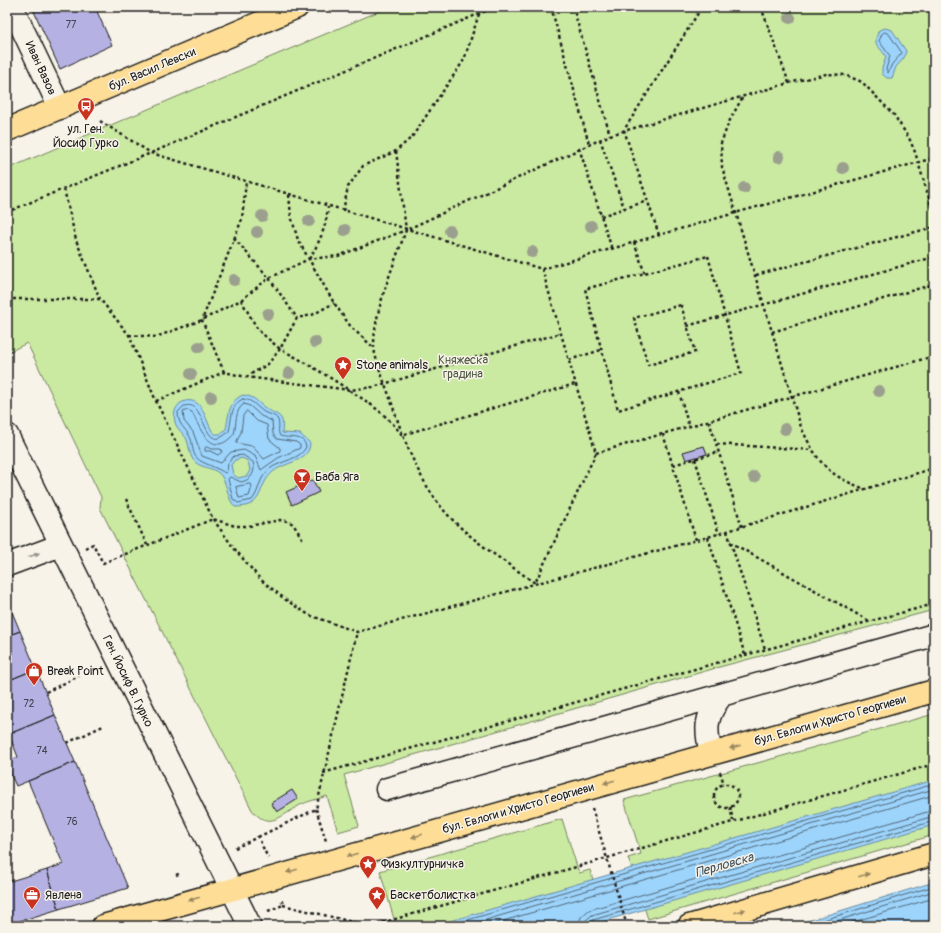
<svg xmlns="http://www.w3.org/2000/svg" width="941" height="933" font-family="Pangolin,sans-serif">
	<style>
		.green { fill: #cae9a1; stroke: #73825e }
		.water { fill: #9dd4fc; stroke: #698aa2; fill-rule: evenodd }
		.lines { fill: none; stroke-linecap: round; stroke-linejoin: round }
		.shore { stroke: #506676; stroke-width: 1 }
		.building { fill: #b5b1e2; stroke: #1c1c1c }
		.minor-casing { stroke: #1c1c1c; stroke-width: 25 }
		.major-casing { stroke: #1c1c1c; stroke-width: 25 }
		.path { stroke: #1c1c1c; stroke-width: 2.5; stroke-dasharray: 3 3; stroke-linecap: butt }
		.minor { stroke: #f7f3e8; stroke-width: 22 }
		.major { stroke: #fedd96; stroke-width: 22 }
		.tree { fill: #9b9f8e }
		.oneway { fill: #94928c }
		.oneway2 { fill: #98865f }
		.labels { text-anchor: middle; stroke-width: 3; stroke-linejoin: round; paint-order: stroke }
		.number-label { font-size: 10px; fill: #42414e }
		.street-label { font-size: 12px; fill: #1c1c1c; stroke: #f7f3e8 }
		.poi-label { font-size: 12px; fill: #1c1c1c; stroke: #f7f3e8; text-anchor: start }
		.park-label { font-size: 12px; fill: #505a44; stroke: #f7f3e8 }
		.water-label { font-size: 13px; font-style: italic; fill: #43535f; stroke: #f7f3e8 }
	</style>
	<rect width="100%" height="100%" fill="#f7f3e8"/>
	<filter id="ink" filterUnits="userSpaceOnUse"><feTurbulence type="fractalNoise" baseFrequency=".025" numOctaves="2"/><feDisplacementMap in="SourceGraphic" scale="8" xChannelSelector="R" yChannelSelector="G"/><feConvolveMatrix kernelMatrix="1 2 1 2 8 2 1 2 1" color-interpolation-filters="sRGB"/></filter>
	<g filter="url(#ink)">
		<path class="green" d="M389,7H934V610L723,666L344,775L359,826L338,832L327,796C319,799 308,801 300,805C282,815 269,831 252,810L100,508L101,497L27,343L7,353V169Z
			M934,714V835L648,919L628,858L641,854L624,800Z
			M562,819L579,873L590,870L607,926H396L380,871Z"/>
		<path class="water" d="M885,28L892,30L906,51L904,58L896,67L892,78H887L882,74V68L886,57C880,45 871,47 879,30Z
			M243,395C257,397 257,403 267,409C280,417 284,414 282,433L300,434L310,443C310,461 286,462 274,471C255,486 267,507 235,507C227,498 228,487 222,477C216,467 203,469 195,462C189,456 190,448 187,440C184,433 177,430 175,422C170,403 190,394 200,406C205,413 208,424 212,431L215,434H220L226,429C229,415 228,401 243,395ZM242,458L248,461L250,470L247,476L238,478L233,474L231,465L235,460Z
			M934,780V825L587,926H433Z
			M934,882V926H791Z"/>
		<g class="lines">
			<path class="shore" d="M885,32L889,34L902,53L892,64L888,73L886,69L890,56L879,41L882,34Z
				M243,399C254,400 256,407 264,412C269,415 275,414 278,420C280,426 277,431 280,436C289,439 304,434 306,447C301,459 281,461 271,468C257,479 261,489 252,500L238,503L233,499L228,479L230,477L241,482C252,480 256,471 253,462L243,455L234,456L228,463L227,471L225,473C220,469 200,462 198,459C192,454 193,446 191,439C186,427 178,427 178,412L184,406C189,405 193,405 196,409C206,420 208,453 229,431C232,420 230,404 243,399Z
				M244,404L250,406L261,416L272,421L273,434L277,439L296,442L300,445V448L278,458L261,470L255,456L244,450L231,452L221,463L202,456L193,432L184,421L183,412L187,410L192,412C200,429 212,460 234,434C237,424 234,410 244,404Z
				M247,411L257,421L267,425L269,439L280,448V451L264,459L252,446L236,443L241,432L243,416Z
				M207,447L211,449H221L222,452L218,455L210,451H205V448Z
				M251,484L252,487L249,496L239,498L236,487Z
				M447,926L934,784
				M465,926L934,789
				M486,926L934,795
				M578,926L581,917L589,910L934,810
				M584,926L586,920L592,915L934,816
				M589,926L593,920L934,821
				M804,926L934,886
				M820,926L934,891
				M839,926L934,898"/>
		</g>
		<path class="building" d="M32,7H95L112,45L60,69Z
			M704,446L707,454L686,460L683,452Z
			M313,480L319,492L292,505L286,492Z
			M7,600L20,631L7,636Z
			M20,631L36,669L7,681V636Z
			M36,669L55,715L9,734L7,731V681Z
			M55,715L75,762L16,786L7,766V761L18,757L9,734Z
			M75,762L128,888L59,909L47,870L63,864L28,781Z
			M292,790L298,799L277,812L271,803Z
			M47,870L59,909L7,925V882Z"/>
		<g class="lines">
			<defs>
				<path id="minor" d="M12,7L60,108
					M7,435L250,926
					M7,565L61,545
					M711,753C705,729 705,717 721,696
					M387,789L934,635"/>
				<path id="major" d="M7,130L297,7
					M103,926L934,691
					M689,926L934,854"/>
			</defs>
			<use href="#minor" class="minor-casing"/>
			<use href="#major" class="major-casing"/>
			<path class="path" d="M551,7L589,144
				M573,7L610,135
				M761,7L789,83
				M742,98L729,122L721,143L722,167L801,427C818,463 827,475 865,489
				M100,121L151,153L542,269L735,213L934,158
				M600,139L624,208
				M579,148L612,249
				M64,189L76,240L100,299
				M289,195L291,216L298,240L334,303L351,327L374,348
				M343,211L348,187L363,166L396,151L412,137L464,60L479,14
				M7,212L151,153L495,7
				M601,216L647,201
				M659,235L624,130L702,7
				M234,238L269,278L309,259L338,256L406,230L396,151
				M634,242L645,274
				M708,256L741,373L618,410L585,289Z
				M309,259C320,242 326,227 328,207
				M542,269L596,453L535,583C510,565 483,548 460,527C423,494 405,444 390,398C386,386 374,358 374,346C374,309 394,265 406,230L610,135L789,83L826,74L845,75L862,82L894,115L909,138L915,152L934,215
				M756,275L934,227
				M7,299H100L129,335L156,401L213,519L233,547L261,580L286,600L309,615L357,632L708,537L934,468
				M241,300L258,330L280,349L297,318L312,315L334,303
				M681,305L695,352L648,365L634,318Z
				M687,326L934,257
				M772,332L934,284
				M129,335L156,337L202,320L241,300L269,278L297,318
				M569,360L601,350
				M224,372L202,320L242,219L246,182
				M246,377L268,364L280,349C304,361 326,375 349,390C371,404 386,414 402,435L575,384
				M679,392L689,427
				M156,401L224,372L246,377L350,390L373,387L561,333
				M709,421L742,527
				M663,434L696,540
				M717,444L812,450
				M596,453L934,356
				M695,459L719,534
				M673,465L719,452
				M126,499L147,545
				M727,531L765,649
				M708,537L745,655
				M730,542L871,622
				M85,548L93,544L103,563L213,519L235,526H249L280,520L288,521L293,524L304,541
				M46,692L79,676
				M67,743L103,726
				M720,772L724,784
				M323,773L745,655L934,604
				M714 796a12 12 0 1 1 24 0a12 12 0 1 1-24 0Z
				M730,807L733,821
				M592,808L627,926
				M316,809L326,841
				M258,837L316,809L357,632
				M235,848L258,837L268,858
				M176,875L181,873
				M283,905L369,926
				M268,911L283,905L281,898
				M371,926L934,764"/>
			<use href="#minor" class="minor"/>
			<use href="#major" class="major"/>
		</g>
		<g class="tree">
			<circle cx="790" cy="18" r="6"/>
			<circle cx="779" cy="157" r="6"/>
			<circle cx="843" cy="168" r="6"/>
			<circle cx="744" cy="188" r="6"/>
			<circle cx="262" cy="216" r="6"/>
			<circle cx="309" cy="221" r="6"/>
			<circle cx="591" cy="226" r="6"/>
			<circle cx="345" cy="230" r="6"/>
			<circle cx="450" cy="231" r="6"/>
			<circle cx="257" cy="232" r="6"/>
			<circle cx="532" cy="252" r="6"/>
			<circle cx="234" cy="280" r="6"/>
			<circle cx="268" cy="314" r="6"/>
			<circle cx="315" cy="342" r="6"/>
			<circle cx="199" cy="347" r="6"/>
			<circle cx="289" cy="373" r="6"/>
			<circle cx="191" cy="374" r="6"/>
			<circle cx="879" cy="391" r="6"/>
			<circle cx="211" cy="397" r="6"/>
			<circle cx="785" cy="429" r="6"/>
			<circle cx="754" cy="477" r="6"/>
		</g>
		<defs><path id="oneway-solid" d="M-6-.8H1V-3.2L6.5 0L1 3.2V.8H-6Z"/></defs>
		<use class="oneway" href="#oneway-solid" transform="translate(34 555) rotate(-20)"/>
		<g class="oneway2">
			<use href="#oneway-solid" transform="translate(735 747) rotate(164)"/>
			<use href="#oneway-solid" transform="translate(609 782) rotate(164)"/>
			<use href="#oneway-solid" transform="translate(417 836) rotate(164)"/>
			<use href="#oneway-solid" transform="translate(352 855) rotate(164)"/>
			<use href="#oneway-solid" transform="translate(292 871) rotate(164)"/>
			<use href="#oneway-solid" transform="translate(864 875) rotate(-16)"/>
			<use href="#oneway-solid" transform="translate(194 899) rotate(164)"/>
			<use href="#oneway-solid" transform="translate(740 911) rotate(-16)"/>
		</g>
	</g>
	<defs>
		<symbol id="bus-pin" viewBox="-11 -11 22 30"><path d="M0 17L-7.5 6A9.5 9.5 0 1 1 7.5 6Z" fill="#c8321e" stroke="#f7f3e8"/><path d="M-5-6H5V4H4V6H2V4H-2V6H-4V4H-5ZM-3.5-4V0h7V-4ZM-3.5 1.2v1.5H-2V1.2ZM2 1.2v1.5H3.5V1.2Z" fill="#fff"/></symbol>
		<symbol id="sight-pin" viewBox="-11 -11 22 30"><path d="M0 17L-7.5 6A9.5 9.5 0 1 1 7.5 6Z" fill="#c8321e" stroke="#f7f3e8"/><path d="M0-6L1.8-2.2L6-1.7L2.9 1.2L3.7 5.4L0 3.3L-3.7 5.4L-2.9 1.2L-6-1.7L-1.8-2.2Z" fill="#fff"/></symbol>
		<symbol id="bar-pin" viewBox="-11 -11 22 30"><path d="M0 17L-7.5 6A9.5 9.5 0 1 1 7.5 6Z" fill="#c8321e" stroke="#f7f3e8"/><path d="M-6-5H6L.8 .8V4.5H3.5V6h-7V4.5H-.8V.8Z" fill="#fff"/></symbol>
		<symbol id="shop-pin" viewBox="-11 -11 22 30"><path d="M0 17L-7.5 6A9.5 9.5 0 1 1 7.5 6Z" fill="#c8321e" stroke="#f7f3e8"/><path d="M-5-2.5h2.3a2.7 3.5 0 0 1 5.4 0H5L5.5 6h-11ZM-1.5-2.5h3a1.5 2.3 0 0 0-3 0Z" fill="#fff"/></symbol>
		<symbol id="office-pin" viewBox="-11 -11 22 30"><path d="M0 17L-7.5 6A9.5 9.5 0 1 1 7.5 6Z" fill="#c8321e" stroke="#f7f3e8"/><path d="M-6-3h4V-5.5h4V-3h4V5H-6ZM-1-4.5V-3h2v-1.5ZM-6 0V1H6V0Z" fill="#fff"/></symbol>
	</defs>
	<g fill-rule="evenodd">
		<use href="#bus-pin" x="76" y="96" width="20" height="27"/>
		<use href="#sight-pin" x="333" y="355" width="20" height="27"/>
		<use href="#bar-pin" x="292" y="467" width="20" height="27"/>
		<use href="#shop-pin" x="24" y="661" width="20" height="27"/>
		<use href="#sight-pin" x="358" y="854" width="20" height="27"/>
		<use href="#office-pin" x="22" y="885" width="20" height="27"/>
		<use href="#sight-pin" x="367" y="885" width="20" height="27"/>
	</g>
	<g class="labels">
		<g class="number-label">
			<text x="71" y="28">77</text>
			<text x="29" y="707">72</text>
			<text x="42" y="754">74</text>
			<text x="72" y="825">76</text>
		</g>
		<g class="street-label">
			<text transform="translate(41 68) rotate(65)" y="4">Иван Вазов</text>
			<text transform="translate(152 69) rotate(-23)" y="4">бул. Васил Левски</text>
			<text transform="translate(128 681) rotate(64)" y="4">Ген. Йосиф В. Гурко</text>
			<text transform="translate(830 720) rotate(-16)" y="4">бул. Евлоги и Христо Георгиеви</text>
			<text transform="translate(518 808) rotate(-16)" y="4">бул. Евлоги и Христо Георгиеви</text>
		</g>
		<g class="poi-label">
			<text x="86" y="133" text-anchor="middle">ул. Ген.<tspan x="86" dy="14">Йосиф Гурко</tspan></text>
			<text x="356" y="369">Stone animals</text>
			<text x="315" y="481">Баба Яга</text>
			<text x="47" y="675">Break Point</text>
			<text x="381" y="868">Физкултурничка</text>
			<text x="45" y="899">Явлена</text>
			<text x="390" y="899">Баскетболистка</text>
		</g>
		<g class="park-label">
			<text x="463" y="364">Княжеска<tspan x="463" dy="14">градина</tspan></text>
		</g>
		<g class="water-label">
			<text transform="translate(724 864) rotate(-16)" y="5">Перловска</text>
		</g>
	</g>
	<rect width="941" height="933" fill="none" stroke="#f7f3e8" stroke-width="24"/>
	<rect x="12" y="12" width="917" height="909" fill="none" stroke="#1c1c1c" stroke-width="1.5" filter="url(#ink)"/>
</svg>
